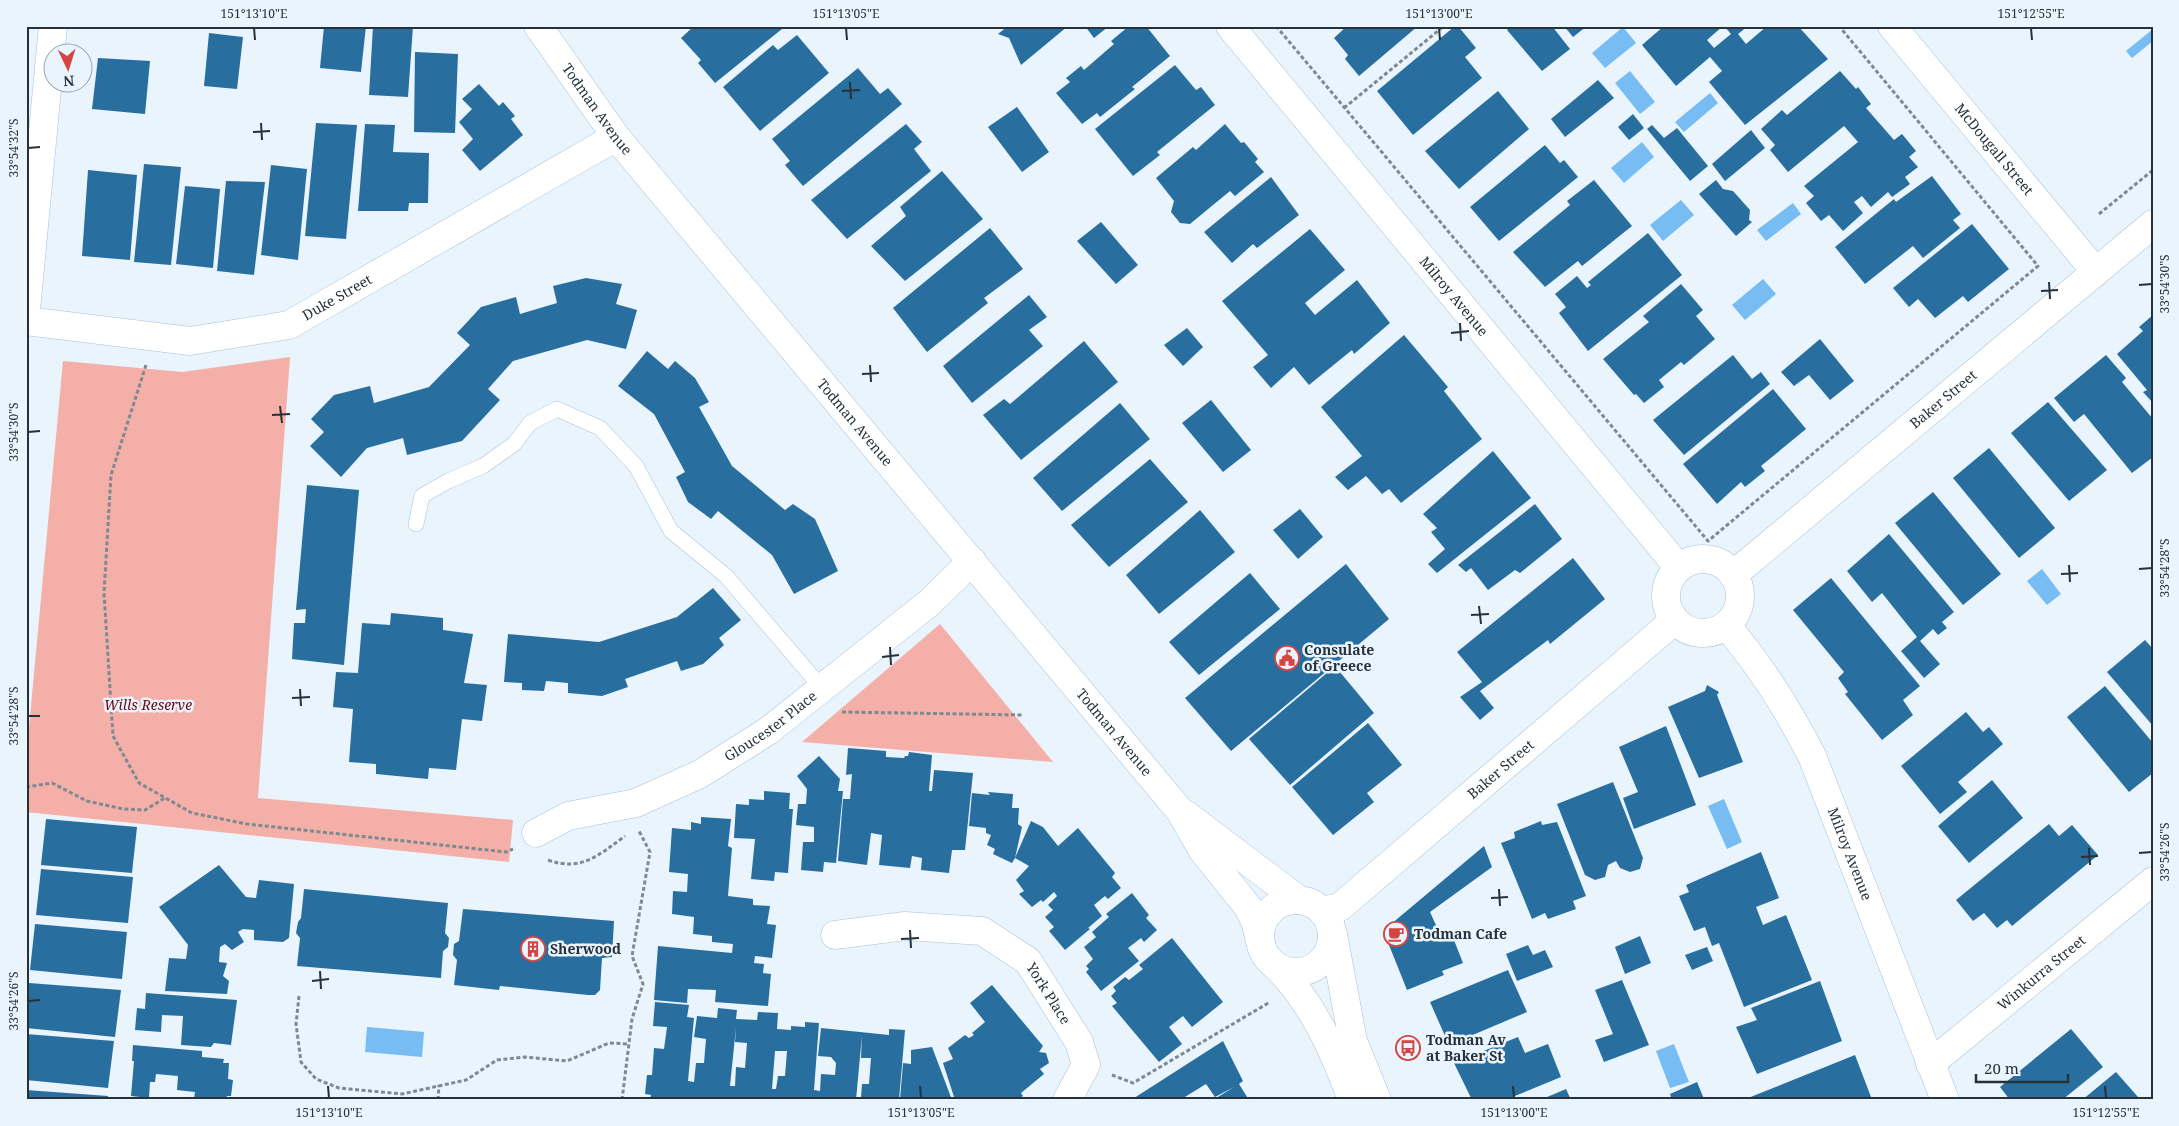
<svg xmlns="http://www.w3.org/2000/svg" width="2179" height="1126" font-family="'Noto Serif',serif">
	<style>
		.green { fill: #f4afa8 }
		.water { fill: #77bdf3 }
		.building { fill: #286fa0; fill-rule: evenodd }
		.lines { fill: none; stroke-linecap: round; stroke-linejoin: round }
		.service-casing { stroke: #a7c2d9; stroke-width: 16 }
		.minor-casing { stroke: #a7c2d9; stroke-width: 29 }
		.tertiary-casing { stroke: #a7c2d9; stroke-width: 29 }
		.secondary-casing { stroke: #a7c2d9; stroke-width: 29 }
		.path { stroke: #7e8992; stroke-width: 3; stroke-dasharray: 4 2.5; stroke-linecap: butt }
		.service { stroke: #fff; stroke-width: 15 }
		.minor { stroke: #fff; stroke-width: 28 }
		.tertiary { stroke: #fff; stroke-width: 28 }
		.secondary { stroke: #fff; stroke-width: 28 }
		.ticks { fill: none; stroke: #263139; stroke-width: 2 }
		.labels { text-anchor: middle; stroke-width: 5; stroke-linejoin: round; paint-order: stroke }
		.street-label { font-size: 14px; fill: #263139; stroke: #e9f4fd }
		.poi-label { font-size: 14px; font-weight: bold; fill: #263139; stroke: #e9f4fd; text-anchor: start }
		.park-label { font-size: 14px; font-style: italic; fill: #6e040c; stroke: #e9f4fd }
		.neatline { fill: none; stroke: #263139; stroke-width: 2 }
		.ticks-label { font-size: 12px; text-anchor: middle; fill: #263139 }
	</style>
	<rect width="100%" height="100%" fill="#e9f4fd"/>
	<path class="green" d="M290,357L258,798L513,820L509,862L26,812V760L63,361L182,372Z
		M940,624L1053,762L802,742Z"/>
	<path class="water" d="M1623,27L1636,43L1605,68L1592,53Z
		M2153,29V41L2132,58L2126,51Z
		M1630,71L1655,102L1640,114L1615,83Z
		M1710,93L1718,103L1684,132L1675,122Z
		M1642,142L1654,157L1624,183L1611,168Z
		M1681,200L1694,215L1663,241L1650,225Z
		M1793,203L1801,214L1766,241L1757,230Z
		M1763,279L1776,294L1745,320L1732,305Z
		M2042,569L2061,594L2047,605L2027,581Z
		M1724,799L1742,842L1727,849L1708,806Z
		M367,1027L424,1032L422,1057L365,1052Z
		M1674,1044L1689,1082L1670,1088L1656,1051Z"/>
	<path class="building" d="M324,26H366L361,72L320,68Z
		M373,26H413L408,97L369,95Z
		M694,26H780L782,29L715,83L698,63L701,60L681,38Z
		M1008,26H1068L1021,65L1009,38L998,34Z
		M1085,26H1109L1094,38Z
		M1129,26H1146L1170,56L1132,87L1135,89L1100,117L1097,113L1082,124L1056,93L1070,82L1066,78L1081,66L1084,70L1114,44L1111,41Z
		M1347,26H1418L1359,76L1345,59L1348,55L1334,38Z
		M1455,26H1458L1476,48L1465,57L1482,78L1413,135L1377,91Z
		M1511,26H1552L1570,49L1542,71L1507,30Z
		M1564,26H1587L1573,37Z
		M1664,26H1723L1707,40L1714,48L1731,34L1724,26H1748L1738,34L1746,44L1767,26H1789L1790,28L1798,26L1828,59L1745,125L1709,82L1722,71L1710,57L1676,86L1642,45Z
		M209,33L243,37L237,89L204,86Z
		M797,35L829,73L760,131L723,87L773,45L778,50Z
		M415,52L458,54L455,133L414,132Z
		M98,58L150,61L145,114L92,109Z
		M1175,65L1196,90L1201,87L1215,105L1157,152L1160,155L1133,176L1095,129Z
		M858,68L880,94L888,88L902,104L803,186L785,165L790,161L772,139Z
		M1840,71L1856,89L1858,87L1871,104L1866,108L1894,140L1902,134L1916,151L1909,157L1918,167L1905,177L1910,184L1892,197L1888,192L1871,207L1862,196L1854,202L1863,213L1843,231L1829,215L1821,221L1806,203L1814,196L1804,186L1858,142L1844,126L1788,172L1770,150L1775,145L1761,129L1782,110L1787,115Z
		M1598,80L1614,98L1565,137L1551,119Z
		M479,84L499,106L503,102L515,116L511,119L523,135L480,171L462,150L473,139L459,122L472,109L462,99Z
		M1498,91L1529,129L1459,189L1425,151Z
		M1017,107L1049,152L1022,172L988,127Z
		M1633,114L1644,128L1629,140L1618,127Z
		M316,123L357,125L346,239L305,236Z
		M365,124L395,125L393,152L429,153L428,203H409L408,211H358Z
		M906,124L922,142L914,149L931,171L847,239L811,200Z
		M1225,124L1241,143L1244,142L1258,159L1255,162L1264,172L1235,196L1230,191L1190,224L1180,223L1171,212L1174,201L1156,178L1193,147L1196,150Z
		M1652,125L1664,138L1677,128L1708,166L1690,181L1647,129Z
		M1751,130L1765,148L1725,181L1712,164Z
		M1545,145L1560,163L1564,160L1578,177L1499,241L1470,207Z
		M144,164L181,167L171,265L134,262Z
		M271,165L307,169L298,260L261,255Z
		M88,170L137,175L130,260L82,256Z
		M942,171L983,219L905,281L871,246L906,216L900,207Z
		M1932,176L1961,214L1953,220L1960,228L1923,258L1913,246L1865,284L1835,247L1894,199L1896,202Z
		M1271,177L1299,215L1257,248L1253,244L1232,263L1204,232Z
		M1594,180L1632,226L1582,266L1578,261L1545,287L1513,252L1570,205L1567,201Z
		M1716,180L1723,189L1733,191L1750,210L1749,220L1752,222L1736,236L1699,194Z
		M226,181L265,182L254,275L217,271Z
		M185,186L220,189L213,268L176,264Z
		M1101,222L1138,265L1116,284L1077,241Z
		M1972,224L2009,269L1968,302L1963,296L1935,318L1918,299L1909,307L1893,288Z
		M990,228L1023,269L984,298L988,303L927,352L893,308Z
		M1310,229L1345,270L1305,303L1315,315L1357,280L1390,323L1354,354L1352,350L1309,385L1294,367L1271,388L1253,367L1268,355L1222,301Z
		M1648,233L1682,275L1588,351L1559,313L1566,307L1555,294L1577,276L1587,288L1591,285L1588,282Z
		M586,278L622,284L616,304L637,310L626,349L587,340L513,361L488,389L500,400L462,441L407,455L403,438L367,448L341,477L310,446L324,432L311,419L334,395L370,386L374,403L429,387L470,345L457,333L481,307L516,297L520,314L557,303L553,286Z
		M1681,284L1703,310L1696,316L1715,339L1684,365L1681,362L1659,380L1664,387L1644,403L1636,394L1634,395L1603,359L1649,322L1643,316Z
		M1029,295L1047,317L1029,330L1043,346L972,403L943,366Z
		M2153,315V403L2143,392L2147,390L2117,354L2143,331L2139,327Z
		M1187,328L1203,347L1183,366L1164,345Z
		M1404,335L1448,387L1444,391L1482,439L1401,503L1389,489L1382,494L1366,476L1348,490L1335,477L1362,456L1321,407Z
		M1820,339L1854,381L1830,400L1809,375L1794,386L1781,372Z
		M1084,341L1118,382L1021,460L983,415L1004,399L1010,404Z
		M647,351L668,369L675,361L695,378L709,402L699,407L732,466L785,510L793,504L815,519L838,571L794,594L772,555L718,511L711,519L688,502L676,477L685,472L654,414L618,386Z
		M1733,355L1752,379L1761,372L1770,384L1684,455L1653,420Z
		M2106,355L2126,378L2122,382L2153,419V457L2132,473L2084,414L2074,422L2054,398Z
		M1773,389L1806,429L1761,466L1765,471L1745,487L1741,482L1717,504L1683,464Z
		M1211,400L1251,450L1223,472L1182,423Z
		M2048,402L2107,470L2069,501L2011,433Z
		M1120,403L1150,439L1062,511L1033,478Z
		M1989,448L2055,528L2019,558L1953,478Z
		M1493,451L1531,498L1437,573L1428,564L1445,549L1431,532L1437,528L1423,514Z
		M1150,459L1188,502L1109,567L1071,525Z
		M307,485L359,490L344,665L292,659L294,623H305L306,609L296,610Z
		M1933,492L2001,574L1963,605L1895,523Z
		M1535,504L1562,539L1520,573L1515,570L1488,590L1471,568L1466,572L1458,565Z
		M1300,509L1323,537L1298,559L1273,530Z
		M1200,510L1235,552L1159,614L1126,575Z
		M1889,534L1954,612L1942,622L1947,628L1938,635L1933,629L1920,641L1940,664L1924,678L1901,651L1917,637L1882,593L1872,602L1847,571Z
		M1573,558L1605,599L1550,644L1548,640L1480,691L1494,708L1480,720L1460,697L1482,682L1457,652Z
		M1346,564L1389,619L1231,751L1185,698Z
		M1250,573L1280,609L1199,675L1169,642Z
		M1831,578L1920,686L1903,700L1913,715L1882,740L1845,694L1848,692L1838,678L1844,672L1793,610Z
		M713,588L741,620L719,638L724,645L703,664L681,671L677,661L625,679L628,687L602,696L568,693V683L546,681L544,691L522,690V683L504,682L508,634L599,642L677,617Z
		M391,613L443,618V630L473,634L464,683L487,685L482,721L462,719L456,770L429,768L428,779L376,774V764L349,762L353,709L333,707L336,672L358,673L362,623L390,625Z
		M2145,640L2153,649V726L2107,672Z
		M1335,666L1374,713L1290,785L1249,739Z
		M1707,685L1719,692L1717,695L1743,762L1699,778L1668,707L1705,691Z
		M2105,686L2153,743V773L2129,792L2067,717Z
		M1966,712L1983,732L1989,727L2003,744L1958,782L1967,792L1940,814L1901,766Z
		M1368,723L1402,765L1367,793L1374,802L1333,835L1292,787Z
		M1666,726L1696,805L1634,829L1623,798L1638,792L1619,747Z
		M848,748L886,751V757L904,758L905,756H908L909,752L932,755L929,791H932L934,770L973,773L965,850H952L949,873L921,870L922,858L912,856L910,868L879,865L882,835L871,833L867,865L838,861L843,799H850L852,774L846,775Z
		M819,756L840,779L838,791H843L836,863L824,862L823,872L801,870L803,842H814V827L796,825L798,804H806L807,789L797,776Z
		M1992,780L2023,818L1969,863L1938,826Z
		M1613,782L1643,858L1640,869L1630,872L1620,868L1616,861L1608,865L1605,877L1595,880L1585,875L1557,804Z
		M764,791L790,793L789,809H793L788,873L775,872L774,881L751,879L755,839L734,838L736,804L749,805V799L764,800Z
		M988,792L1013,794L1012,808H1019L1018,824L1022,827L1015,858L1031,821L1043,827L1058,846L1078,828L1115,873L1112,877L1121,888L1108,899L1105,896L1094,905L1102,916L1088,928L1090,929L1065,950L1049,931L1054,927L1045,917L1053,910L1048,905L1057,896L1054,892L1043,902L1041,900L1032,907L1019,894L1024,891L1016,880L1029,866L1015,858L1012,863L993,854L995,849L987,845L991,835L986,833V828L969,826L972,793L990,795Z
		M701,817L731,819L728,846L732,848L728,896L753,899V905L770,906L767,924L776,925L772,958L755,956L754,963L764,964L763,973L771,974L768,1006L715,1002L716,990L688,989L687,1003L654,1000L658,946L732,953L733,944L712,942V936L693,934L694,917L672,914L673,891L687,892L688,874L669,872L672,828L691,830V822L701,824Z
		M46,819L137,827L132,873L41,865Z
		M1541,821L1542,825L1557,822L1586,896L1573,901L1576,909L1548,919L1545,913L1532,919L1501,843L1515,838L1514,832Z
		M2049,824L2059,836L2072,825L2098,855L2012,926L2007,920L1997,928L1984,913L1973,921L1956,900Z
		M1484,846L1492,867L1430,912L1440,934L1450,930L1463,963L1442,971L1444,975L1407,990L1387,940L1390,925Z
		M1761,852L1779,898L1756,907L1763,925L1786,915L1812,980L1744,1007L1719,943L1712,946L1705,927L1694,931L1679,896L1689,892L1686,885Z
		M219,865L246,897L256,898L259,880L294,884L289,938L283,942L254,940V930L243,929L238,932L244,942L232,950L225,944L220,947L219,962L227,963L223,976L229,981L227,994L165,991L169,958L186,959L188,945L159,907Z
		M41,869L133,877L128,923L36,915Z
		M304,889L448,903L445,933L449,938L448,947L443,951L441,978L297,966L300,938L296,933L298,922L301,918Z
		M1132,893L1149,915L1146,918L1157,930L1144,942L1141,938L1128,948L1139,961L1101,991L1086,972L1089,969L1086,966L1093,959L1084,947L1096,937L1092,932L1109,917L1106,914Z
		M463,909L614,921L612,957L602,958L600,990L595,995H588L500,986L499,990L454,985L457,960L453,955L454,944L459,941Z
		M35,924L127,932L122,979L30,970Z
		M1640,936L1651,963L1625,974L1615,947Z
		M1172,938L1223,1002L1192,1027L1183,1016L1169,1027L1182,1044L1159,1062L1112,1006L1117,1003L1111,996L1116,991L1113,987L1125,977L1129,980L1143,969L1139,965Z
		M1528,945L1533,955L1545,950L1553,967L1517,981L1506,954Z
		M1707,947L1713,961L1692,970L1685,955Z
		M1508,970L1527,1012L1449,1045L1430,1002Z
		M1622,980L1649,1045L1604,1062L1595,1040L1613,1034L1595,990Z
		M1820,981L1842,1041L1757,1074L1736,1027L1757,1020L1751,1008Z
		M29,983L121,990L115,1037L26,1028Z
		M992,985L1043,1046L1039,1052L1046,1053L1049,1063L1040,1069L1044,1074L1021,1093L1023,1096L1018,1100H955L943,1063L953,1059L948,1048L965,1035L969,1038L974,1035L972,1033L985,1022L970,1003Z
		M146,993L237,1000L231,1045L214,1043L211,1047L181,1045L183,1016L162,1015L161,1032L135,1030L137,1008L145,1009Z
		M655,1002L689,1005L687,1017L694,1018L688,1081L694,1082L696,1063H704L706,1039L694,1037L697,1016L717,1018L718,1008L737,1010L736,1019L757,1020L758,1012L778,1013L777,1029L791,1030V1026L805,1027V1022L819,1023L814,1090L820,1091L821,1074L835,1075L836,1063L831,1057L818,1056L821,1028L889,1035V1029L905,1030L899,1100H857V1097H861L862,1084H869L871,1058H861L862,1035L856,1100H650L651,1095L645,1094L647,1075H652L654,1048L664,1049L667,1027L653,1026ZM736,1027L735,1042L747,1043L745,1068L736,1067L735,1086H730ZM775,1051H787L785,1076H778L776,1089H772Z
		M2071,1029L2103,1067L2062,1100H2010L2000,1087Z
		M26,1034L114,1041L108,1088L26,1080Z
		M1518,1037L1525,1053L1548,1044L1561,1077L1505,1100H1472L1454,1063Z
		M1223,1041L1243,1081L1239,1084L1249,1100H1213L1234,1087L1215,1097L1206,1084L1180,1100H1131Z
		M133,1045L202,1051V1057L224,1059L223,1063H229L228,1079L233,1080L231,1096H227L226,1100L194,1099L195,1092L177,1090L178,1076L156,1074L155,1082H150L149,1098L131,1096L134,1061H132Z
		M932,1047L952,1100H900L903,1063L911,1064V1050Z
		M1855,1055L1871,1097L1865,1100H1743Z
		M2116,1072L2138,1097L2135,1100H2082Z
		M1697,1082L1704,1099L1672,1100L1670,1094Z
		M1566,1089L1571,1100H1540Z
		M26,1090L108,1096V1100H26Z"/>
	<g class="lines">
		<defs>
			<path id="service" d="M416,524L422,496L448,481L483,466L514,444L530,423L557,409L600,428L636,466L671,531L726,576L821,687"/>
			<g id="minor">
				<path id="s1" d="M1230,26L1679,568"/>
				<path id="s2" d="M1892,26L2096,272"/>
				<path d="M26,310L53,26"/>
				<circle cx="1703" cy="596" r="37"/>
				<path id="s3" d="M1733,575L2153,224"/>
				<path id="s4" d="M1726,625C1762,668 1786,706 1812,756L1945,1100"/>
				<path id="s5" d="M536,833L568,816L636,803L700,774L768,731L929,603L972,561"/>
				<path id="s6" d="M1323,911L1340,907L1675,620"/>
				<path id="s7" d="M835,935L905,926L982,931L1028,961L1079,1042L1086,1065L1067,1100"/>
				<path id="s8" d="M1930,1064L2153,881"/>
			</g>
			<g id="tertiary">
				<path id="s9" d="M26,321L190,341L289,325L616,137"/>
			</g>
			<g id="secondary">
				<path id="s10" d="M538,26L616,137L1180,811L1203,851L1248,907L1255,921L1261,944"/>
				<path d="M1185,814L1299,900"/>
				<circle cx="1296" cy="936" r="36"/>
				<path d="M1333,934L1353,1041L1377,1100"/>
				<path d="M1276,966C1313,1003 1334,1051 1352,1100"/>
			</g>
		</defs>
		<use href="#service" class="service-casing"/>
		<use href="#minor" class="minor-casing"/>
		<use href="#tertiary" class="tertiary-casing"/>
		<use href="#secondary" class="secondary-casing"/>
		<path class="path" d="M1276,26L1708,541L2038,266L1839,26
			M1344,108L1444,26
			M2099,214L2153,170
			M146,365L111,475L104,593L113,736L139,783L192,813L247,824L506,852L513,849
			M842,712L1024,715
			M26,787L52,783L87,801L123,809L145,810L165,798
			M548,860C581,872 599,855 625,836
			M299,996L296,1024L301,1062L316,1079L339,1088L402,1094L466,1080L497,1060L525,1057L567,1061L609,1043L629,1044
			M1112,1075L1133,1083L1270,1002
			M438,1100L439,1085
			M622,1100L632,1019L643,984L632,956L650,852L639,831"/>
		<use href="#service" class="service"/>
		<use href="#minor" class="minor"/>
		<use href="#tertiary" class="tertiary"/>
		<use href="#secondary" class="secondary"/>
	</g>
	<path class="ticks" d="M254,28L255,40M846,28L847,40M1439,28L1440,40M2031,28L2032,40M850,82L851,99M842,91L860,90M261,123L262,140M253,132L270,131M28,148L40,147M2049,282L2050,299M2139,285L2152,284M2041,291L2058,290M1460,323L1461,341M1451,333L1469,331M870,365L871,382M862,374L879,373M280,406L282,423M272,415L290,414M28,432L40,431M2069,565L2070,582M2139,569L2152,568M2061,574L2078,573M1479,606L1481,624M1471,615L1489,614M890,647L891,665M882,657L899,655M300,689L301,706M292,698L310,697M28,716H40M2089,848L2090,865M2139,853L2152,852M2081,857L2098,856M1499,889L1500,906M1491,898L1508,897M910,930L911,948M901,939L919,938M320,971L321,989M312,981L329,979M28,1001L40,1000M328,1086L329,1098M920,1086L921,1098M1513,1086L1514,1098M2105,1086L2106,1098"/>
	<defs>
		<symbol id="civic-ring" viewBox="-11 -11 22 22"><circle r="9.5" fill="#e9f4fd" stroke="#d54642" stroke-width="1.5"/><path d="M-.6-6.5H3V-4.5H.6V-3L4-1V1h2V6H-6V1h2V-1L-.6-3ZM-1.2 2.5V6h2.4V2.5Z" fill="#d54642"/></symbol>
		<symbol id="cafe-ring" viewBox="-11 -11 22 22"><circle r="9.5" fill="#e9f4fd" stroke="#d54642" stroke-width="1.5"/><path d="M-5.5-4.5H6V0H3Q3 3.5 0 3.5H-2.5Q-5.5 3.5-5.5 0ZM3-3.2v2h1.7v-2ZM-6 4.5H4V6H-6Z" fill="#d54642"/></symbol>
		<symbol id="building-ring" viewBox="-11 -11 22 22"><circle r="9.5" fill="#e9f4fd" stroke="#d54642" stroke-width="1.5"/><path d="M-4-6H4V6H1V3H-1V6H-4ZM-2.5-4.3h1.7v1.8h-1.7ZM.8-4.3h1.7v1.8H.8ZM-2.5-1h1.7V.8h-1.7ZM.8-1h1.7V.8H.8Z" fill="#d54642"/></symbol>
		<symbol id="bus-ring" viewBox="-11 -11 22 22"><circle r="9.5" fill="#e9f4fd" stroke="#d54642" stroke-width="1.5"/><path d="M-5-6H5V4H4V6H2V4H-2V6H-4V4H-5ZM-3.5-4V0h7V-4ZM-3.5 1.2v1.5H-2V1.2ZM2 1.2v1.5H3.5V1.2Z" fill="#d54642"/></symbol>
	</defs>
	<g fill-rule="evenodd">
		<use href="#civic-ring" x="1273" y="644" width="28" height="28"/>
		<use href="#cafe-ring" x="1382" y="920" width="28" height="28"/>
		<use href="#building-ring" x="519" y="935" width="28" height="28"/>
		<use href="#bus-ring" x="1394" y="1034" width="28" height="28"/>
	</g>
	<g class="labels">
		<g class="street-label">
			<text dy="5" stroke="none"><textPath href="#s10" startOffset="102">Todman Avenue</textPath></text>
			<text dy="5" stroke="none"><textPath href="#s2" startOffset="160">McDougall Street</textPath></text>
			<text dy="5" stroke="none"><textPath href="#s9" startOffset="321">Duke Street</textPath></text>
			<text dy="5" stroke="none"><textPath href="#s1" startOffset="351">Milroy Avenue</textPath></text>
			<text dy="5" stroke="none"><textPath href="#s3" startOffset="274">Baker Street</textPath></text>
			<text dy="5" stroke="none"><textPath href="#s10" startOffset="508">Todman Avenue</textPath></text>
			<text dy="5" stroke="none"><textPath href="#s5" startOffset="261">Gloucester Place</textPath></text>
			<text dy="5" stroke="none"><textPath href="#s10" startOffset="912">Todman Avenue</textPath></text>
			<text dy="5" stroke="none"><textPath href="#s6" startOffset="229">Baker Street</textPath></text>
			<text dy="5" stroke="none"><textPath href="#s4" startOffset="262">Milroy Avenue</textPath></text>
			<text dy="5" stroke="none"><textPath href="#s8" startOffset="144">Winkurra Street</textPath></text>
			<text dy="5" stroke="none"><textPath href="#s7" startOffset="241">York Place</textPath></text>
		</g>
		<g class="poi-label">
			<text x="1304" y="655">Consulate<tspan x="1304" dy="16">of Greece</tspan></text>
			<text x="1414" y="939">Todman Cafe</text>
			<text x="550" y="954">Sherwood</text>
			<text x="1426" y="1045">Todman Av<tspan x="1426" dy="16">at Baker St</tspan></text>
		</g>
		<g class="park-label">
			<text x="148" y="710">Wills Reserve</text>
		</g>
	</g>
	<rect width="2179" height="1126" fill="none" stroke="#e9f4fd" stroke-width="55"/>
	<g transform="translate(68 68) rotate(176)"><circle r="24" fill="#e9f4fd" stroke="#9ba6af"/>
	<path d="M0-4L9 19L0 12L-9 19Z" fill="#d54642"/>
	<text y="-8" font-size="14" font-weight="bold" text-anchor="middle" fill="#263139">N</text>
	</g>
	<path d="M1976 1074v8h92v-8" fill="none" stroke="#263139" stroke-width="2.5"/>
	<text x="1984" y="1074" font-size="15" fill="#263139" stroke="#e9f4fd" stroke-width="4" paint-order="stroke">20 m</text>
	<rect x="28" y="28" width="2124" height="1070" class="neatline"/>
	<g class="ticks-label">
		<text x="254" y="18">151°13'10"E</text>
		<text x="846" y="18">151°13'05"E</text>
		<text x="1439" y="18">151°13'00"E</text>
		<text x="2031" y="18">151°12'55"E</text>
		<text transform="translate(14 148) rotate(-90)" y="4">33°54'32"S</text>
		<text transform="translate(2165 284) rotate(-90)" y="4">33°54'30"S</text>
		<text transform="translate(14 432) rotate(-90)" y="4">33°54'30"S</text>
		<text transform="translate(2165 568) rotate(-90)" y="4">33°54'28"S</text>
		<text transform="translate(14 716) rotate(-90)" y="4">33°54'28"S</text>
		<text transform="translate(2165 852) rotate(-90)" y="4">33°54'26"S</text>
		<text transform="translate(14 1001) rotate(-90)" y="4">33°54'26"S</text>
		<text x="329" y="1117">151°13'10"E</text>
		<text x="921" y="1117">151°13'05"E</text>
		<text x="1514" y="1117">151°13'00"E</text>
		<text x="2106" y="1117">151°12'55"E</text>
	</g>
</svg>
